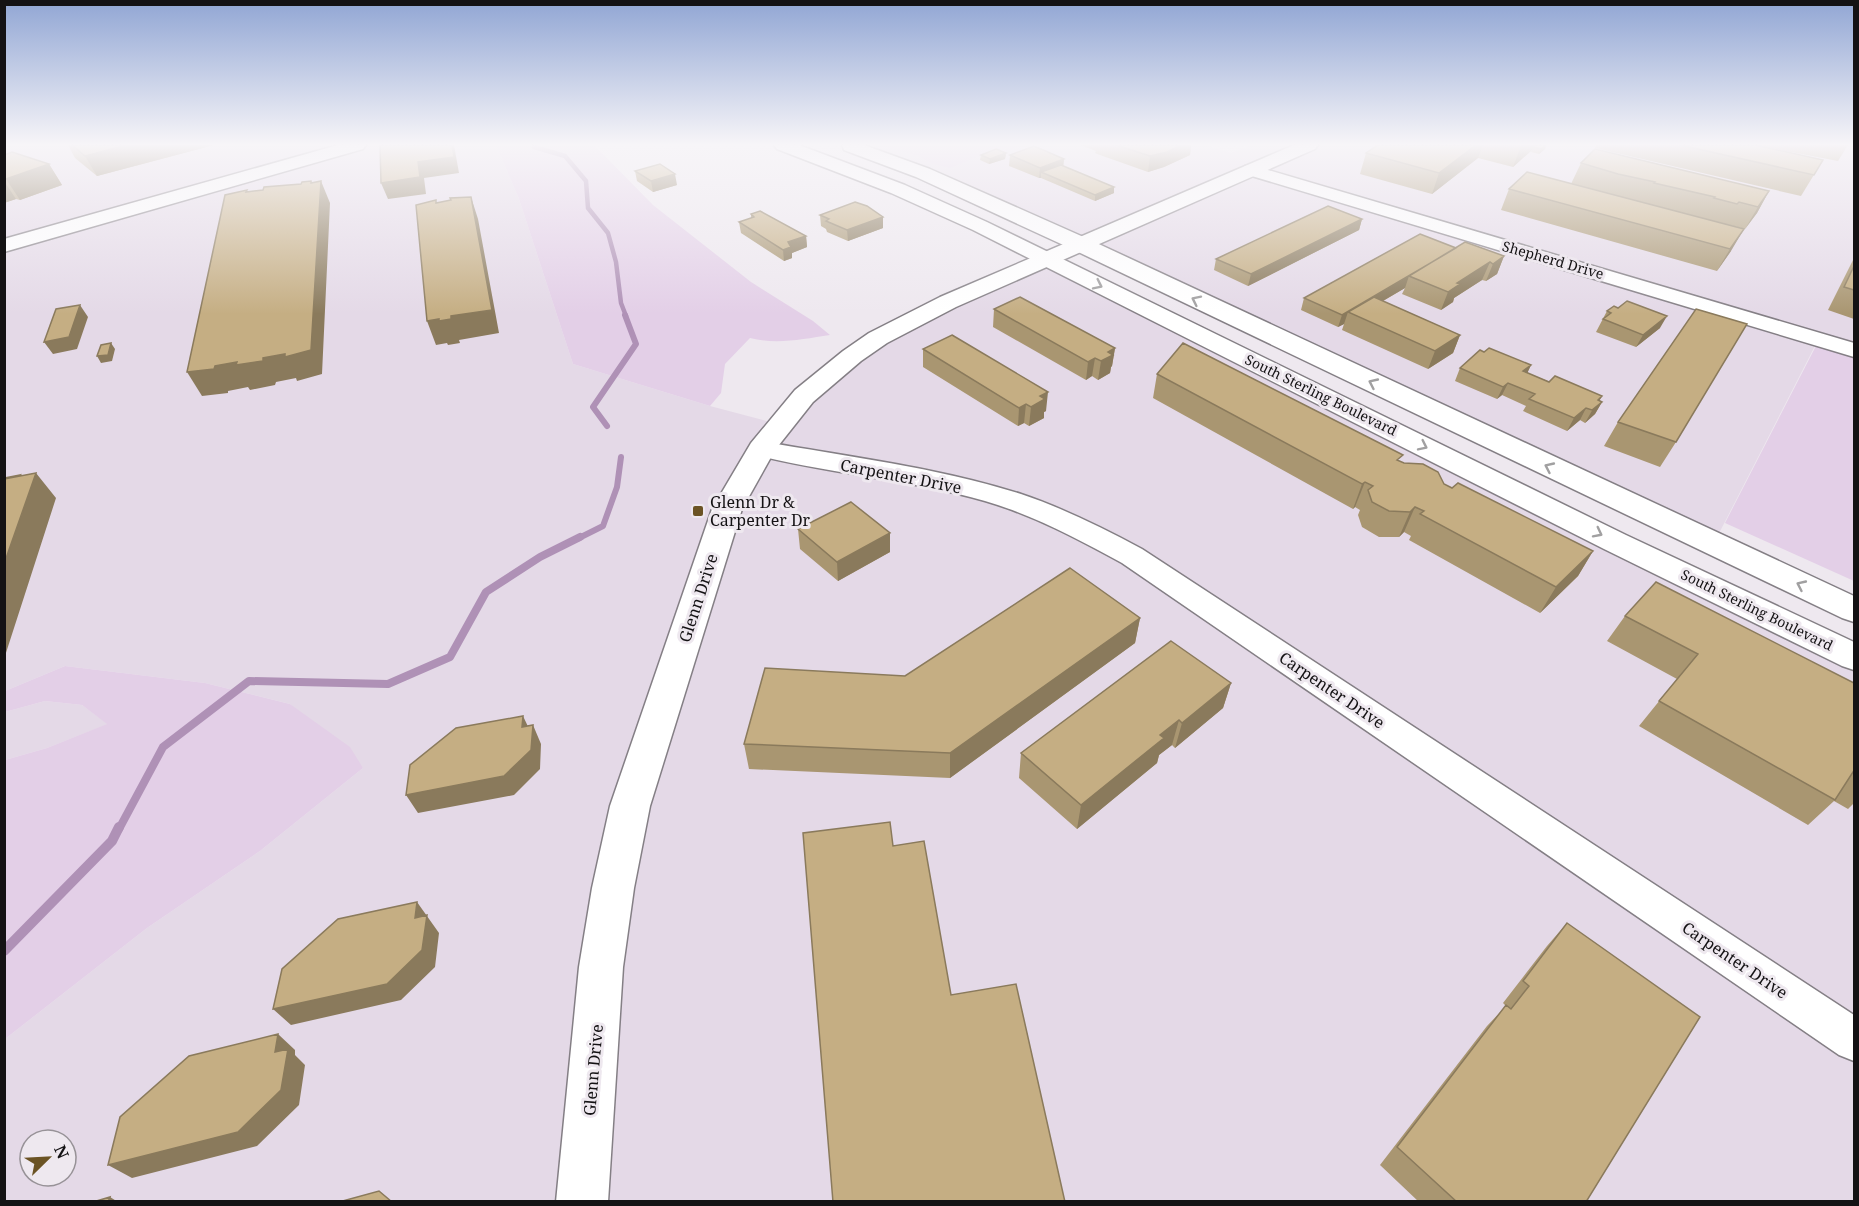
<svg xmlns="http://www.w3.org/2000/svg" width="1859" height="1206" font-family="'Noto Serif',serif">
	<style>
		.built { fill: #e4d9e7; fill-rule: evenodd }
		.green { fill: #e3cfe7 }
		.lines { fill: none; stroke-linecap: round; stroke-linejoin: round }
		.stream-far3 { stroke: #af91b6; stroke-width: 4.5 }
		.stream-far2 { stroke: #af91b6; stroke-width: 6 }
		.stream-far1 { stroke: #af91b6; stroke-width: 8 }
		.stream { stroke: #af91b6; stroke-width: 10 }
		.minor-casing { stroke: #847f85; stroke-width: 3 }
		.tertiary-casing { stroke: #847f85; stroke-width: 3 }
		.secondary-casing { stroke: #847f85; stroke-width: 3 }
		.primary-casing { stroke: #847f85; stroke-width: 3 }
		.minor { fill: #fff; fill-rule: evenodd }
		.tertiary { fill: #fff; fill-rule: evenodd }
		.secondary { fill: #fff; fill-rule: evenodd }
		.primary { fill: #fff; fill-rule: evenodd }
		.wall { fill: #a99671 }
		.shaded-wall { fill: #8a7a5c }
		.building { fill: #c5ae83; stroke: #8a7a5c; stroke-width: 1.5 }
		.oneway { stroke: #a1a0a1 }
		.poi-dot { fill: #6b5324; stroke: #eee8ef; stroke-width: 2 }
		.labels { text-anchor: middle; stroke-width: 6; stroke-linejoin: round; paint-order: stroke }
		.far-street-label { font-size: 14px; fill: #141214; stroke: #eee8ef }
		.street-label { font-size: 16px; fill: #141214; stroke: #eee8ef }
		.poi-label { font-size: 16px; fill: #141214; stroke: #eee8ef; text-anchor: start }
	</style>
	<rect width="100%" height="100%" fill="#eee8ef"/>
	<path class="built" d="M5,145H496L519,199L573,364L710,406L778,424L852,356L1046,259L1737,601L1854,657V1201H5V1039L147,928L260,851L363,768L290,704L205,683L65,666L5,691ZM30,1140H66V1176H30Z
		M846,145H877L918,156L930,163L1012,150L1024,145H1205L1231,153L1252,145H1854V350L1818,340L1713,545L923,173Z
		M45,701L82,705L108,724L47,748L5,760V712Z"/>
	<path class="green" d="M496,145H594L653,205L751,282L813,321L830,335C803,339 777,345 750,338L725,364L721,393L710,406L573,364L519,199Z
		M877,145H1024L1012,150L982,155L950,168L930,163L918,156Z
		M1819,340L1854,350V581L1725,523Z
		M65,666L205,683L290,704L350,747L363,768L260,851L147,928L5,1039V760L47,748L107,724L82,705L45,701L5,712V691Z"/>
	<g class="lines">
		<path class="stream-far3" d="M535,145L534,147L565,156L586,181L588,208L608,233L616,262L621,303L626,316"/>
		<path class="stream-far2" d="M607,426L593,407L636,344L625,315
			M577,539L603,526L617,487L621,457"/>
		<path class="stream-far1" d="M119,829L163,747L249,681L388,684L450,657L486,592L540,557L580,537"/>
		<path class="stream" d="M4,951L112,841L119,827"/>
		<defs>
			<path id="minor" d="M1251,165L1854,343V357L1245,174L1242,170L1245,166Z
				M761,441C848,457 937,467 1021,494C1063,508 1103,528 1142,549L1854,1015V1061L1839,1055L1122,563C1078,539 1033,515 985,501C909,479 829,474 752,454L748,449L752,444Z"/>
			<path id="tertiary" d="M1294,145H1318L1315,149L956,307L887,343L861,361L813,402L775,450L742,509L650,806L634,888L623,967L608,1202H556L579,967L592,888L610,806L712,509L751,443L795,390L843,351L869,333L940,297Z"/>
			<path id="secondary" d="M338,145H366L363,149L4,252V239Z"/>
			<path id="primary" d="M774,145H799L905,185L987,222L1626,535L1854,642V670L1842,666L1604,549L973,230L891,193L777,149Z
				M842,145H864L930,169L1088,239L1854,596V622L1842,618L1072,249L916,177L844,150Z"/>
		</defs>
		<use href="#minor" class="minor-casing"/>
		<use href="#tertiary" class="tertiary-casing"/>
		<use href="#secondary" class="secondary-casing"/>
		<use href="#primary" class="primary-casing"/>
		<use href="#minor" class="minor"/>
		<use href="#tertiary" class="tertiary"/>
		<use href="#secondary" class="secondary"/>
		<use href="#primary" class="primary"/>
	</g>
	<path class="wall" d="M68,145H214L97,176L75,158Z
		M1080,145H1191L1190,155L1164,167L1148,172L1100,155L1095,153L1096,151Z
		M1378,145H1546L1545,149L1539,154L1531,152L1532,150L1513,167L1478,158L1432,194L1360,174L1366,153Z
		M1596,145H1755L1823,160L1801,196L1595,148Z
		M1755,145H1848L1838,161Z
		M1006,153L1005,159L989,164L980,160L981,155Z
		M4,155L49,164L62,185L20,200L16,199L4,203Z
		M1010,155L1064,159L1063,166L1114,187V193L1095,201L1041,178H1039L1009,166Z
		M1581,163L1769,191L1757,213L1745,229L1726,224L1731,251L1717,271L1501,210L1509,189L1571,184Z
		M635,171L677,185L653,192L637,181Z
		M751,214L806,236L807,247L792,253V258L784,261L741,233L739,222L751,218Z
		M820,215L883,217V228L848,241L827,232L826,229L821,226Z
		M1362,219L1359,230L1248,286L1214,270L1216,259Z
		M1456,248L1504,256L1497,274L1486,281L1482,280L1454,298L1453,302L1441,310L1402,294L1405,288L1383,301L1460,335L1453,353L1428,369L1342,330L1344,324L1338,327L1301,310L1304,298Z
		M1854,258V319L1828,310Z
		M1618,308L1660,328L1636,347L1596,332L1607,311Z
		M994,309L1115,348L1112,366L1111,367L1110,373L1098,380L1092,376L1086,380L993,327Z
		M923,349L1046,411L1044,412V418L1029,426L1024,423L1018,426L923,367Z
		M1531,365L1527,373L1602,402L1595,414L1585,423L1580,420L1567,431L1523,411L1526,406L1502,395L1497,399L1455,381L1460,368Z
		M1157,374L1401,462L1444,484L1593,551L1578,576L1540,613L1409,540L1411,536L1404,532L1399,537H1379L1362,527L1358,515L1360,510L1355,507L1353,509L1153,398Z
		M1618,422L1676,442L1660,467L1604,446Z
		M798,529L890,552L838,581L800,549Z
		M1625,616L1854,683V803L1848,809L1834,801L1808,825L1639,726L1677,679L1607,641Z
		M1140,618L1135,643L950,778L749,769L744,744L905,676Z
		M1231,683L1223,708L1175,748L1172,745L1159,755L1157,763L1077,829L1019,778L1021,753Z
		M1567,923L1586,1202H1419L1380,1165L1487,1026L1506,1006L1503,1003L1547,946Z"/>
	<path class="shaded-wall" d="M127,145H214L97,176L85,156Z
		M452,145H454L459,173L424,178L426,194L388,199L381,183L418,162Z
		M1181,145H1191L1190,155L1164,167L1148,172L1150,156Z
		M1476,145H1483L1478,158L1432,194L1439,173Z
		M1523,145H1538L1533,147L1532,150L1513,167L1521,146Z
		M1546,145L1545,149L1539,154L1541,149Z
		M1006,153L1005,159L989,164L990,159Z
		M1064,159L1063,169L1041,172V178H1039L1040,168Z
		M49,164L62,185L20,200L6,179Z
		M675,174L677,185L653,192L651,181Z
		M4,181L16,199L4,203Z
		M311,181L320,200L321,181L330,203L322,374L297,381L296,378L276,382L275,385L250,390L248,387L228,391V393L202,396L187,372L215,366Z
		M1114,187V193L1095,201V195Z
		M1769,191L1757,213L1745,229L1758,207Z
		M471,197L478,219L499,333L459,340L460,343L448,345L447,343L436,345L427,321L451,316Z
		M883,217V228L848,241L847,230Z
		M1362,219L1359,230L1248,286L1251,274Z
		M1744,229L1731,251L1717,271L1730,249Z
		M806,236L807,247L792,253V258L784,261L783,250L788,242Z
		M1504,256L1497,274L1486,281L1493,264Z
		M1490,262L1482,280L1454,298L1453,302L1441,310L1448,292L1457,283Z
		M1409,276L1405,288L1357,316L1348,312L1344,324L1338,327L1342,315Z
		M80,305L88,317L77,349L53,354L44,342Z
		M1667,316L1660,328L1636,347L1643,335Z
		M1460,335L1453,353L1428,369L1435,351Z
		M111,343L115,349L112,361L101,363L97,356Z
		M1115,348L1112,366L1111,367L1110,373L1098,380L1101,361L1108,352Z
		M1095,358L1092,376L1086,380L1088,362Z
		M1531,365L1525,378L1523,371Z
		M1508,383L1502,395L1497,399L1503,387Z
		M1048,392L1046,411L1044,412V418L1029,426L1031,407L1040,396Z
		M1602,396L1596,407L1602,402L1595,414L1585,423L1598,400Z
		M1026,404L1024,423L1018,426L1019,408Z
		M1586,408L1580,420L1567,431L1574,418Z
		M36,473L56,498L4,659V564Z
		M1365,482L1355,507L1353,509L1362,484Z
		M1415,507L1404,532L1399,537L1410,512Z
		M890,533V552L838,581L837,562Z
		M1593,551L1578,576L1540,613L1556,587Z
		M1140,618L1135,643L950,778V753Z
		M1231,683L1223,708L1175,748L1182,723Z
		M523,716L532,735L522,727Z
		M1179,720L1172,745L1159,755L1157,763L1077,829L1081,805L1160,735Z
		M533,725L541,744L540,769L514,795L418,813L406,795Z
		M417,902L439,933L435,967L401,1000L291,1025L273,1009L415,918Z
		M278,1034L295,1050V1055L305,1065L299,1105L257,1146L132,1178L108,1165L275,1052Z
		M110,1197L118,1202H108Z"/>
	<path class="building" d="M72,145H127L85,156Z
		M380,145H452L454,157L418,162L420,177L381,183Z
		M1116,145H1181L1167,152L1150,156Z
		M1378,145H1476L1439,173L1366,153Z
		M1536,145H1546L1541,149L1533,147Z
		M1680,145H1755L1823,160L1814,175Z
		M1034,146L1064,159L1040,168L1010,155Z
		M996,149L1006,153L990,159L981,155Z
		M1595,149L1769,191L1758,207L1739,202L1737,204L1714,198L1715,197L1654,183L1655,182L1618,174L1581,163Z
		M12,152L49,164L6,179L4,178V155Z
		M660,164L675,174L651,181L635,171Z
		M1061,165L1114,187L1095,195L1041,172Z
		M1527,172L1744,229L1730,249L1509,189Z
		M311,181V183L321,181L311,350L285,357V354L263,358V361L236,365L237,362L215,366L214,369L187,372L225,195L247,190L246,192L263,190L264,187L301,184L302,182Z
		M471,197L492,310L451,316V319L439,321V319L427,321L416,205L436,200V203L451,200L450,198Z
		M855,202L867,206L883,217L847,230L826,221L829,219L820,215Z
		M1328,206L1362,219L1251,274L1216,259Z
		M760,211L806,236L788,242L791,247L783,250L739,222L754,217L751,214Z
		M1420,234L1456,248L1342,315L1304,298Z
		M1465,242L1504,256L1493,264L1490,262L1457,283L1460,284L1448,292L1409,276Z
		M1854,266V290L1844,287Z
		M1020,297L1115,348L1108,352L1113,355L1101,361L1095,358L1088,362L994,309Z
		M1374,297L1460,335L1435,351L1348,312Z
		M1627,301L1667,316L1643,335L1603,319L1611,313L1607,311L1614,306L1618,308Z
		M80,305L69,337L44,342L56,309Z
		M1696,309L1747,324L1676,442L1618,422Z
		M952,335L1048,392L1040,396L1045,399L1031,407L1026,404L1019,408L923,349Z
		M111,343L108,355L97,356L101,345Z
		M1183,343L1403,455L1397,460L1404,463L1423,464L1438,472L1444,484L1452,488L1458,483L1593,551L1556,587L1420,514L1424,511L1415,507L1410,512L1389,511L1372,502L1368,490L1373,486L1365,482L1362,484L1157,374Z
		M1489,348L1531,365L1523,371L1549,382L1555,376L1602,396L1598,400L1602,402L1592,410L1586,408L1574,418L1529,399L1535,394L1508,383L1503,387L1460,368L1480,350L1484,352Z
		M36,473L4,564V479Z
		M20,475L19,476L4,479V478Z
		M851,502L890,533L837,562L798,529Z
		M1070,568L1140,618L950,753L744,744L765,668L905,676Z
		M1656,582L1854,683V773L1853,772L1835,800L1659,701L1698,654L1625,616Z
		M1171,641L1231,683L1182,723L1179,720L1160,735L1164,738L1081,805L1021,753Z
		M523,716L522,727L533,725L531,750L504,776L406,795L410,765L456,728Z
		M890,822L893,846L924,841L951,995L1016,984L1065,1202H833L803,833Z
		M417,902L415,918L427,915L422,950L387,984L273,1009L282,969L338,919Z
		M1567,923L1700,1017L1586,1202H1457L1397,1147L1506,1005L1511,1009L1529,986L1523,981Z
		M278,1034L275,1052L288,1049L281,1090L238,1132L108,1165L120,1117L189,1056Z
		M379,1191L392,1202H339Z
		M110,1197L108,1202H93Z"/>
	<defs><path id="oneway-chevron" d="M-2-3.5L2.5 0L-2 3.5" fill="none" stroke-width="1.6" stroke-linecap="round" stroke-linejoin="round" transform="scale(1.5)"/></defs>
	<g class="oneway">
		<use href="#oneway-chevron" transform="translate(1098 285) rotate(26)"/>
		<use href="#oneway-chevron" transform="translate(1196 300) rotate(-154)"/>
		<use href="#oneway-chevron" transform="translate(1373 383) rotate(-155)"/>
		<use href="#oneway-chevron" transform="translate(1423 446) rotate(26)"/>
		<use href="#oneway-chevron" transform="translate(1549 467) rotate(-155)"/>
		<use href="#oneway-chevron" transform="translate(1598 533) rotate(27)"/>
		<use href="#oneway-chevron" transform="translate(1801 585) rotate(-155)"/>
	</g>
	<linearGradient id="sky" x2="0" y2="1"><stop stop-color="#91a6d4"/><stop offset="0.46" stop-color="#f7f5f8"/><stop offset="1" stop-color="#f7f5f8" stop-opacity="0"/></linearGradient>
	<rect width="1859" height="314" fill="url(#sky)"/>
	<rect class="poi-dot" x="692" y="505" width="12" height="12" rx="3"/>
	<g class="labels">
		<g class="far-street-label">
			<text transform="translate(1553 260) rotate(16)" y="5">Shepherd Drive</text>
			<text transform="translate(1321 395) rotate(26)" y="5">South Sterling Boulevard</text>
			<text transform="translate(1757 610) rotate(26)" y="5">South Sterling Boulevard</text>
		</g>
		<g class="street-label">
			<text transform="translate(901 476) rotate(11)" y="6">Carpenter Drive</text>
			<text transform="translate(698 598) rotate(-72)" y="6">Glenn Drive</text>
			<text transform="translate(1332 690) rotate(34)" y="6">Carpenter Drive</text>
			<text transform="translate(1735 960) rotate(34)" y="6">Carpenter Drive</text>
			<text transform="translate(593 1070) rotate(-85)" y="6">Glenn Drive</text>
		</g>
		<g class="poi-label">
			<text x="710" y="508">Glenn Dr &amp;<tspan x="710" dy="18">Carpenter Dr</tspan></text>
		</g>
	</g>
	<rect width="1859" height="1206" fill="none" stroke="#141214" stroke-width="12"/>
	<g transform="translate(48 1158) rotate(66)"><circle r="28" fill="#eee8ef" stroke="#979297" stroke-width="1.5"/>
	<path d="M0-4.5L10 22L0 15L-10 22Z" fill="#6b5324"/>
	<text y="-9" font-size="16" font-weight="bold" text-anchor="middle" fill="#141214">N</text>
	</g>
</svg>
